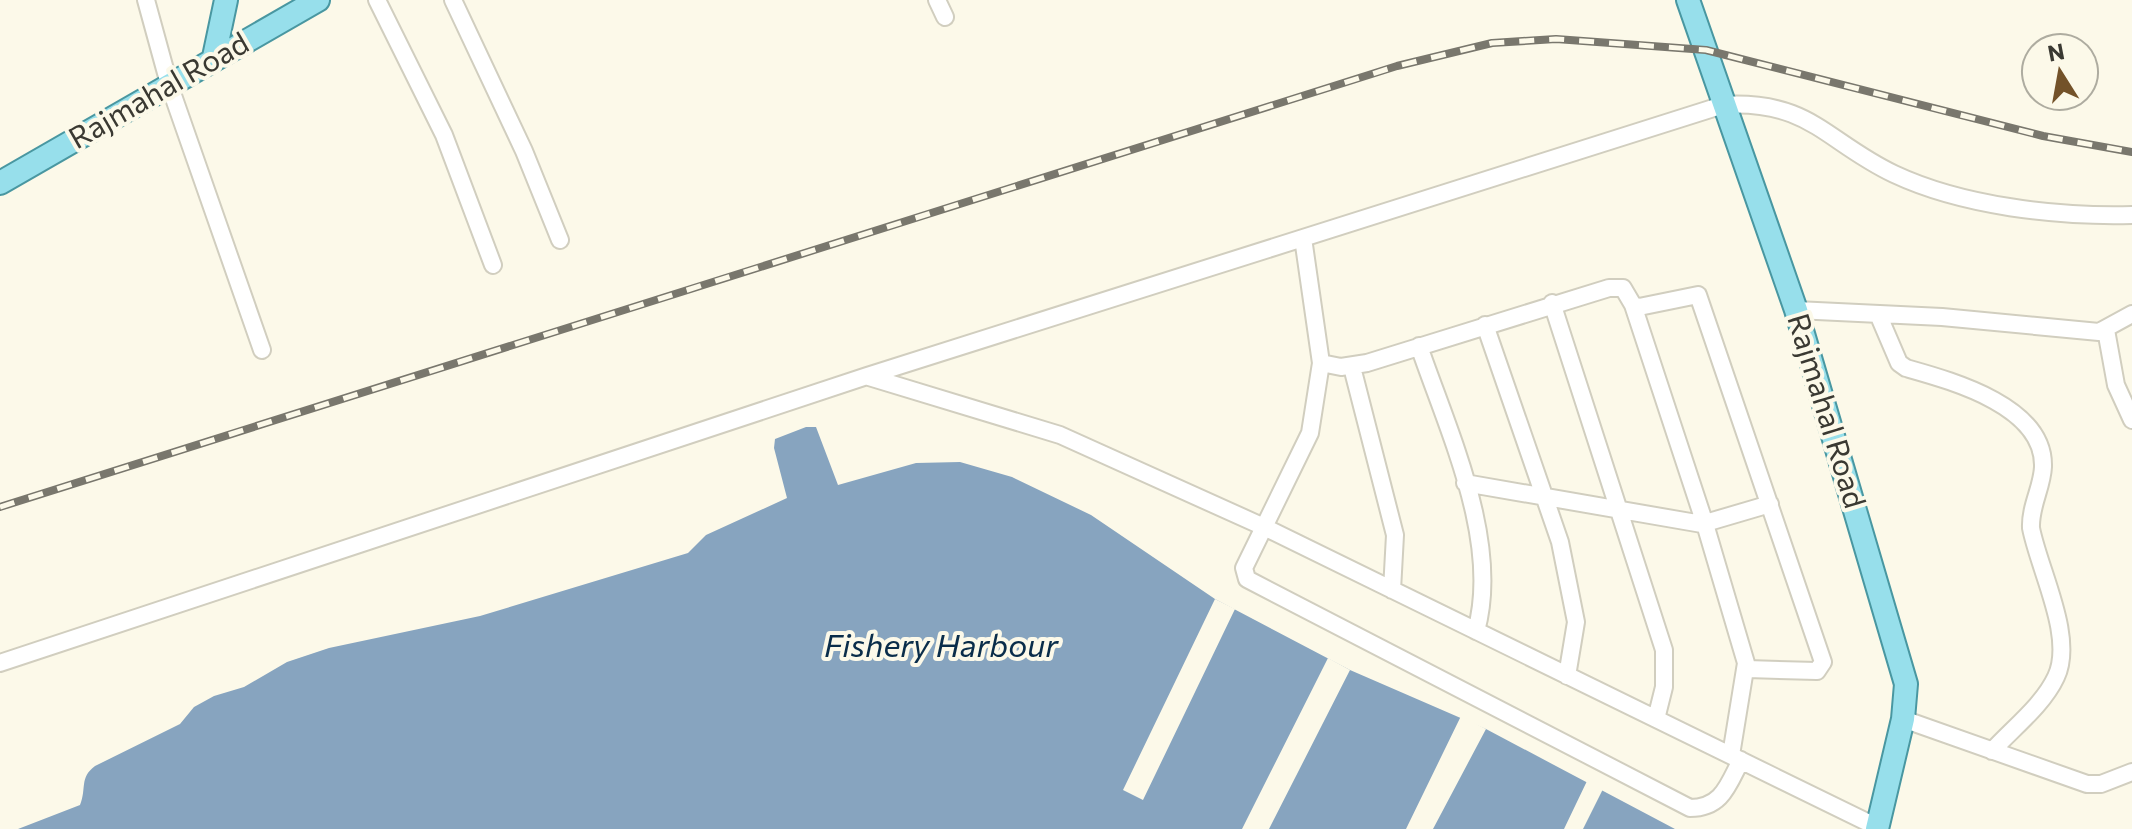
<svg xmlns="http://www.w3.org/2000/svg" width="2132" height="829" font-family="Commissioner,sans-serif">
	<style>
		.water { fill: #87a4bf }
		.pier { fill: #fcf9e9 }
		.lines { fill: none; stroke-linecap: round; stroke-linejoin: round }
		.minor-casing { stroke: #d1cebf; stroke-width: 20 }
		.major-casing { stroke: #4997a1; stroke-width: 26 }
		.minor { stroke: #fff; stroke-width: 16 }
		.major { stroke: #97dfeb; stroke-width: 22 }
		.rail-casing { stroke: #79776d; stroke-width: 8 }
		.rail { stroke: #fcf9e9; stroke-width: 5; stroke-dasharray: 15; stroke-linecap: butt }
		.labels { text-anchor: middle; stroke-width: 8; stroke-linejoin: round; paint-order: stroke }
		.street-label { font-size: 30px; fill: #3a3932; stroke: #fcf9e9 }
		.water-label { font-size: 32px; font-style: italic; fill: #0a2d4a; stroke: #fcf9e9 }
	</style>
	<rect width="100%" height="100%" fill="#fcf9e9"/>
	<path class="water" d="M806,427H816L838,485L916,463L960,462L1012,477L1091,515L1215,599L1350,670L1486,729L1675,829H18L80,805C87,788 79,778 95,766L180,724L194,707L214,696L244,687L287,662L329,648L480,616L688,553L706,535L787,498L774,448L775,439Z"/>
	<path class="pier" d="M1215,599L1235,609L1143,800L1123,790Z
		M1328,658L1350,670L1269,829H1242Z
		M1461,716L1486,729L1433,829H1406Z
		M1587,781L1603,789L1583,829H1564Z"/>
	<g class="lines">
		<defs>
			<path id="minor" d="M146,0L169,84L262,350
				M377,0L444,135L493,265
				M453,0L524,151L560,240
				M937,0L945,17
				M1303,238L1321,363L1310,433L1244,568L1247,579L1690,808C1722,808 1728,785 1741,760
				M1552,303L1664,650V687L1656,719
				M1633,305L1705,524L1746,663L1731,755
				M1796,310L1942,317L2099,332L2132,314
				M1878,314L1899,363L1906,368C1952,381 2045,406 2043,467C2042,488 2030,506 2031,528C2039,570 2075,637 2056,677C2043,705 2013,728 1992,751
				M1485,325L1560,542L1576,622L1567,676
				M2106,330L2116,385L2132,420
				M1419,346C1448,431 1501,542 1476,631
				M1321,363L1341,367L1367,363L1609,288H1623L1633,305L1639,307L1698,295L1823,662L1817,671L1747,669
				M1352,367L1395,535L1392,590
				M869,377L1060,435L1264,527L1877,827
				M1465,483L1702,524L1770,504
				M0,663L867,376L1723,105C1810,100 1825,141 1894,174C1962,206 2057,217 2132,215
				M1903,719L2087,784H2101L2132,772"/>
			<path id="major" d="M1688,0L1796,310L1906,684L1903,719L1877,829
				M214,57L226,0
				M0,183L318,0"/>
		</defs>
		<use href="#minor" class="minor-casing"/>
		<use href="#major" class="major-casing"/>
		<use href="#minor" class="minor"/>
		<use href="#major" class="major"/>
		<defs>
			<path id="rail" d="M0,507L1397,66L1492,43L1556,39L1706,50L2043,136L2132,152"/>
		</defs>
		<use href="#rail" class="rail-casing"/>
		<use href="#rail" class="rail"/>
	</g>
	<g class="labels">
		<g class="street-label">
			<text transform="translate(159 91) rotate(-30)" y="10">Rajmahal Road</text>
			<text transform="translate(1826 411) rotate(73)" y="10">Rajmahal Road</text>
		</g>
		<g class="water-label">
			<text x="941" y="657">Fishery Harbour</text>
		</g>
	</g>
	<g transform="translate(2060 72) rotate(349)"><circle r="38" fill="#fcf9e9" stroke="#aeaca0" stroke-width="2"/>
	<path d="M0-6L14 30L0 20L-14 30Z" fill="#735229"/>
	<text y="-12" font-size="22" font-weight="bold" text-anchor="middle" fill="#3a3932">N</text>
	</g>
</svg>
